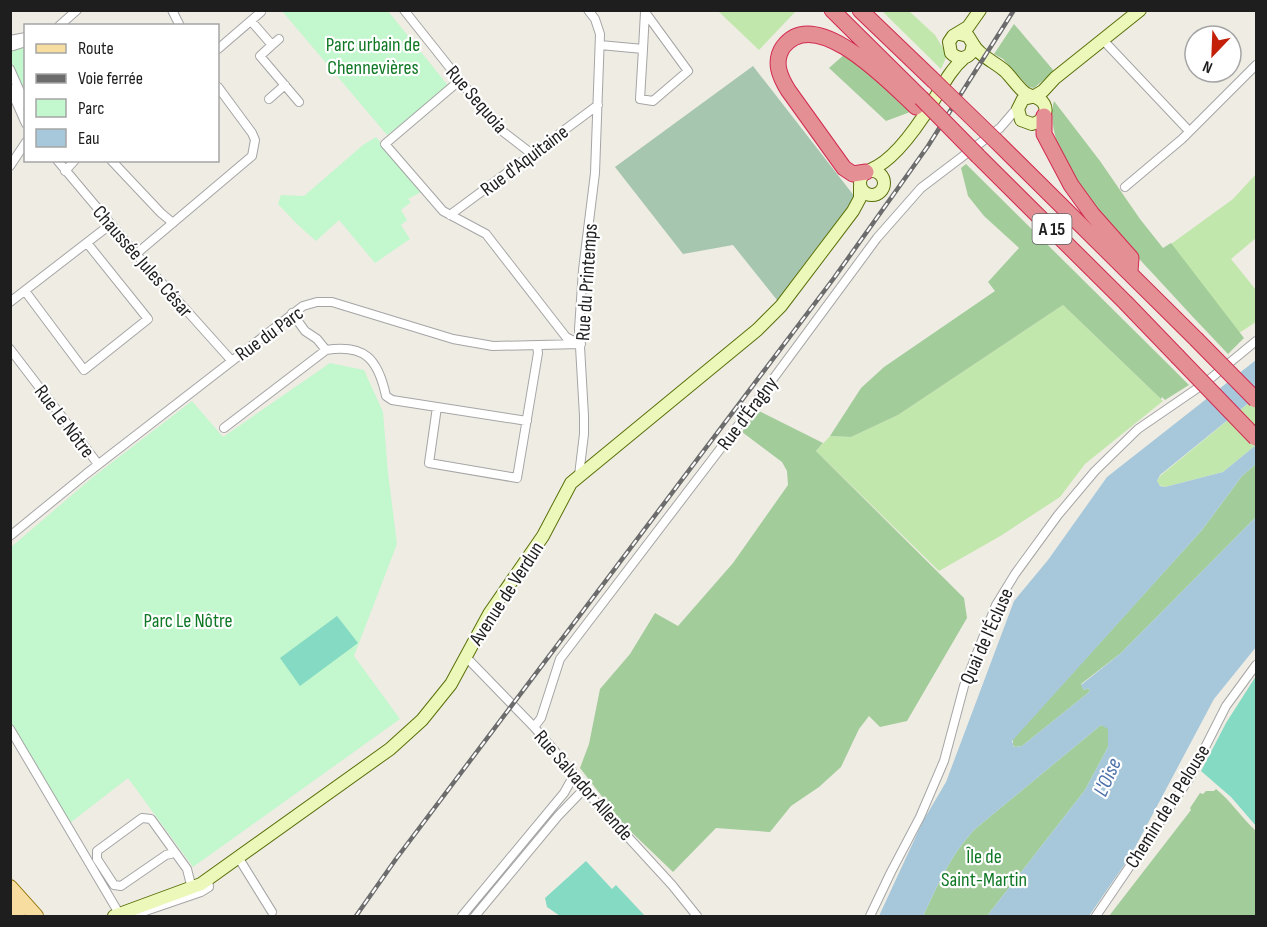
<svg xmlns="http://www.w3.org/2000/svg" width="1267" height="927" font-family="'Sofia Sans Condensed',sans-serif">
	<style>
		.grass { fill: #c2e7ac }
		.forest { fill: #a3cc9b }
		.cemetery { fill: #a6c6af }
		.park { fill: #c3f7cd }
		.pitch { fill: #85dac4 }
		.water { fill: #a6c8da }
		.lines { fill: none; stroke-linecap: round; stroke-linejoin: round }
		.street-casing { stroke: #a5a5a5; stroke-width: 10 }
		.secondary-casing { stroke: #597009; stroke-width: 14 }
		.primary-casing { stroke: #927406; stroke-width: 16 }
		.highway-casing { stroke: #d22b50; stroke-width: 17 }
		.street { stroke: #fff; stroke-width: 8 }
		.secondary { stroke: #ecf7ba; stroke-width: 12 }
		.primary { stroke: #f8dda0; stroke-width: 14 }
		.highway { stroke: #e38f94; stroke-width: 15 }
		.rail-casing { stroke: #6c6c6c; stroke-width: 4.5 }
		.rail { stroke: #fff; stroke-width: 2; stroke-dasharray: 7; stroke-linecap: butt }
		.highway-bridge-casing { stroke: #d22b50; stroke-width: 17; stroke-linecap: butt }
		.highway-bridge { stroke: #e38f94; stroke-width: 15 }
		.labels { text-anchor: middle; stroke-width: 4.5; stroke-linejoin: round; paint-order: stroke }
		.shield { fill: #fff; stroke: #626262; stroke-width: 1.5 }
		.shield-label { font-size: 18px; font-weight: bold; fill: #1e1e1e }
		.park-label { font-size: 20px; fill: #107825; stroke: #fff }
		.street-label { font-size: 20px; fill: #1e1e1e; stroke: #fff }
		.water-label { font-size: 21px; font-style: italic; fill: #4e71aa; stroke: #fff }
	</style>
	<rect width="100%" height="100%" fill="#efece4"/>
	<path class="grass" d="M718,11H796L759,50Z
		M882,11H909L935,35L947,55L941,69Z
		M1256,174V238L1231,259L1256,290V322L1239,333L1171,244L1233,199Z
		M1063,305L1163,401L1085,464L1060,497L1002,535L939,571L816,451L830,436L851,437L898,415Z
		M1256,397V445L1223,472L1165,487L1159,485L1157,481L1160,476Z"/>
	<path class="forest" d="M1014,24L1054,71L1034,88L1029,87L1003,59L994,54Z
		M846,53L913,111L886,121L829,68Z
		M1054,101L1100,161L1140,219L1163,248L1171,243L1244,338L1228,354C1204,329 1180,303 1156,277C1122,240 1039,156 1054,101Z
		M966,164L1168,364L1189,385L1165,400L1162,397L1161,399L1063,305L898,415L851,437L830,436L861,388L884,367L995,291L988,282L1019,248L984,216L968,196L961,168Z
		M757,410L823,443L816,451L964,598L967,618L907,721L880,727L869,716L859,729L841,767L819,787L791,806L770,832L716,828L673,872L624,825L580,768L589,744L600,689L630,654L655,613L678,626L733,563L788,485L787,471L782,462L742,432Z
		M1256,464V517L1121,653L1081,684L1084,690L1088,688L1090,691L1088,693L1022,746L1015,747L1013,745V739L1202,530L1242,476Z
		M1101,725L1107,727L1109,731L1108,747L1085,790L987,916H923C938,885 951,854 975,829Z
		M1216,789C1231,801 1242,818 1256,831V916H1109L1191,810L1190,808L1200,793L1203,794L1206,791H1214Z"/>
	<path class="cemetery" d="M753,66L855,197L777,300L733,245L683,254L615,167Z"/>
	<path class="park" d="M282,11H388L450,88L387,135Z
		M25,44V86L20,84C13,65 1,53 25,44Z
		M376,137L423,191L408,199L411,202L401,210L407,220L401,225L410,239L375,263L339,220L316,241L297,224L278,204L281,195L304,196L363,145Z
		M330,363L364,370L383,412L388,473L397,544L354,656L400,719L193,867L128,778L70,823L11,724L10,548L93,477L192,401L223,437Z"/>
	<path class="pitch" d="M337,616L358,643L300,686L280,658Z
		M1256,676V826L1231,797L1201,771L1226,723Z
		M586,861L612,889L616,885L645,916H560L547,907L545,898Z"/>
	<path class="water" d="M1256,360V397L1160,475L1157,481L1160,486L1165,487L1223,472L1256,445V464L1242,476L1202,530L1012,741L1014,747L1022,746L1088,693L1090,691L1088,688L1084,690L1081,685L1121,653L1256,517V647L1214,699L1131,855L1089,916H987L1085,790L1108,747V729L1101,725L975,829C951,854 938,885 923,916H879L923,821L946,782L1014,601L1048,560L1107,477Z"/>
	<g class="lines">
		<defs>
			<path id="street" d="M172,10L180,26
				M404,10L497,127L532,154
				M251,21L272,45L279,39
				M59,26L77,10
				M10,40L26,37
				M1103,40L1189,131
				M272,45L260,56L299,102
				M600,45L643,49L640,99L653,101L688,71L645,12L643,49
				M10,47L26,42
				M218,49L261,12
				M10,69L26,105
				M459,81L385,144L443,211L486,234L566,337L578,343
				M10,88L26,124
				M269,99L285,85
				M57,160L136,254L231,360
				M111,160L161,213L173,223
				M10,166L26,142
				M65,171L75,160
				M1125,187L1182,139L1256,65
				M450,215L598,105
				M136,254L252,156L255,140L252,133L218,87
				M25,291L84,370L148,319L87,243
				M10,302L111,224
				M292,313L305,331L317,339L326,350
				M10,349L98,464
				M437,407L429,463L517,478L538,353L537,346
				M224,428L326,350C365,344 378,359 386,396L392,400L527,421
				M579,475L584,434V416L579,329L583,270L595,173L600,34L595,19L588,10
				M10,536L86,474L303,306L317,302H332L453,339L493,346L581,344
				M466,657L534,727L572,771L573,777L672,885L697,916
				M534,727L541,718L560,659L756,402L877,238L921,188L1000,128L1018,107
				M10,729L120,915
				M174,853L166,855L121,886L114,885L97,859V851L142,818L151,819L187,869L192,889
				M238,857L272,912
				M131,916L201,892L209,887L208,879
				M462,916L564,793L573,777
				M475,916L558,816L584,789
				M870,916L891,872L920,817L944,761L964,686L996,605L1015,574L1058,515L1095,471L1138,429L1205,383L1256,341
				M1096,916L1189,779L1226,706L1256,665"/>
			<path id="secondary" d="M960,34L968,36L973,44L971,53C965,60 957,59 951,53L949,42L953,36L968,27L980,10
				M973,44C979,56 995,62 1005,71C1012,78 1017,86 1024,92C1030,97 1040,96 1044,104C1049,114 1041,122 1032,124L1021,120L1018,109L1023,99L1032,97
				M1033,97L1043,91L1055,78L1140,10
				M870,170C894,161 919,124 932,103C942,87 950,70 964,58
				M860 183a12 12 0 1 1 24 0a12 12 0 1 1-24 0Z
				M114,916L201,884L390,749L422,720L451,684L489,614L543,536L571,483L757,330L781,306L853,211L860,198V186"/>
			<path id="primary" d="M10,887L36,916
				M10,904L18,916"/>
			<path id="highway" d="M832,10L921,98
				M860,10L933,80
				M1044,116V134L1071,185L1092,214L1131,258L1130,271
				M996,141L1196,339
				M978,156L1125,302L1177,356
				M866,172L853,174L844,168L788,90C780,77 773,62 783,47C816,3 892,85 916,107"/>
		</defs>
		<use href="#street" class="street-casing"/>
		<use href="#secondary" class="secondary-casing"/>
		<use href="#primary" class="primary-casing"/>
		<use href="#highway" class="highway-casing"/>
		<use href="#street" class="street"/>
		<use href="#secondary" class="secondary"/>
		<use href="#primary" class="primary"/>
		<use href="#highway" class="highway"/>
		<defs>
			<path id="rail" d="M356,916L396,859L834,278L928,146L1014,10"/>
		</defs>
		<use href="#rail" class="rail-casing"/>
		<use href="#rail" class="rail"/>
		<defs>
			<path id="highway-bridge" d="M933,80L996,141
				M921,98L978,156
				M1196,339L1256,400
				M1177,356L1256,438"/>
		</defs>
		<use href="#highway-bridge" class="highway-bridge-casing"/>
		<use href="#highway-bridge" class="highway-bridge"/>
	</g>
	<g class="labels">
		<rect class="shield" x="1032.5" y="214" width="39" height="30" rx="4.5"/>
		<g class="shield-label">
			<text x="1052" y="235">A 15</text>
		</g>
		<g class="park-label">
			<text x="373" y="51">Parc urbain de<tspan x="373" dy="23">Chennevières</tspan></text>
			<text x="188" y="627">Parc Le Nôtre</text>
			<text x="984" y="863">Île de<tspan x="984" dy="23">Saint-Martin</tspan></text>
		</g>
		<g class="street-label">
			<text transform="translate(477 99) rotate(49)" y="7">Rue Sequoia</text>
			<text transform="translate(524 160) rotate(-37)" y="7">Rue d'Aquitaine</text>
			<text transform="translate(143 261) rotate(49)" y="7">Chaussée Jules César</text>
			<text transform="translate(586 282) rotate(-86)" y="7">Rue du Printemps</text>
			<text transform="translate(269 333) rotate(-36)" y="7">Rue du Parc</text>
			<text transform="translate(747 413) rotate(-53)" y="7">Rue d'Éragny</text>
			<text transform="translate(65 421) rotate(53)" y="7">Rue Le Nôtre</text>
			<text transform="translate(506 593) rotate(-57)" y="7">Avenue de Verdun</text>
			<text transform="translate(986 636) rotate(-66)" y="7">Quai de l'Écluse</text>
			<text transform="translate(584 785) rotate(49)" y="7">Rue Salvador Allende</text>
			<text transform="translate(1167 806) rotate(-58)" y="7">Chemin de la Pelouse</text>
		</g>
		<g class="water-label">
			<text transform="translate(1107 777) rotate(-66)" y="7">L'Oise</text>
		</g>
	</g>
	<rect width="1267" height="927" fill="none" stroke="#1e1e1e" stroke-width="24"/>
	<rect x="24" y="24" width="195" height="138" fill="#ffffff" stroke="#a5a5a5" stroke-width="1.5"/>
	<rect x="36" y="44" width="30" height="9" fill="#f8dda0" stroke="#a5a5a5" stroke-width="1.5"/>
	<text x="78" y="54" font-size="18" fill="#1e1e1e">Route</text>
	<rect x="36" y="74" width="30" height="9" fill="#6c6c6c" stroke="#a5a5a5" stroke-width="1.5"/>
	<text x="78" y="84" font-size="18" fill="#1e1e1e">Voie ferrée</text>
	<rect x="36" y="99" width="30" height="18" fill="#c3f7cd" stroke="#a5a5a5" stroke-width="1.5"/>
	<text x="78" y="114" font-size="18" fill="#1e1e1e">Parc</text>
	<rect x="36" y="129" width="30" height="18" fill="#a6c8da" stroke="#a5a5a5" stroke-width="1.5"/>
	<text x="78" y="144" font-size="18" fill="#1e1e1e">Eau</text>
	<g transform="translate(1213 54) rotate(203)"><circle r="28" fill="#ffffff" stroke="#a5a5a5" stroke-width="1.5"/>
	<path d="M0-4.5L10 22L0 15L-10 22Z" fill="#c31f09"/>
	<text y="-9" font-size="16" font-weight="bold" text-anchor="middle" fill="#1e1e1e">N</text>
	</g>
</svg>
